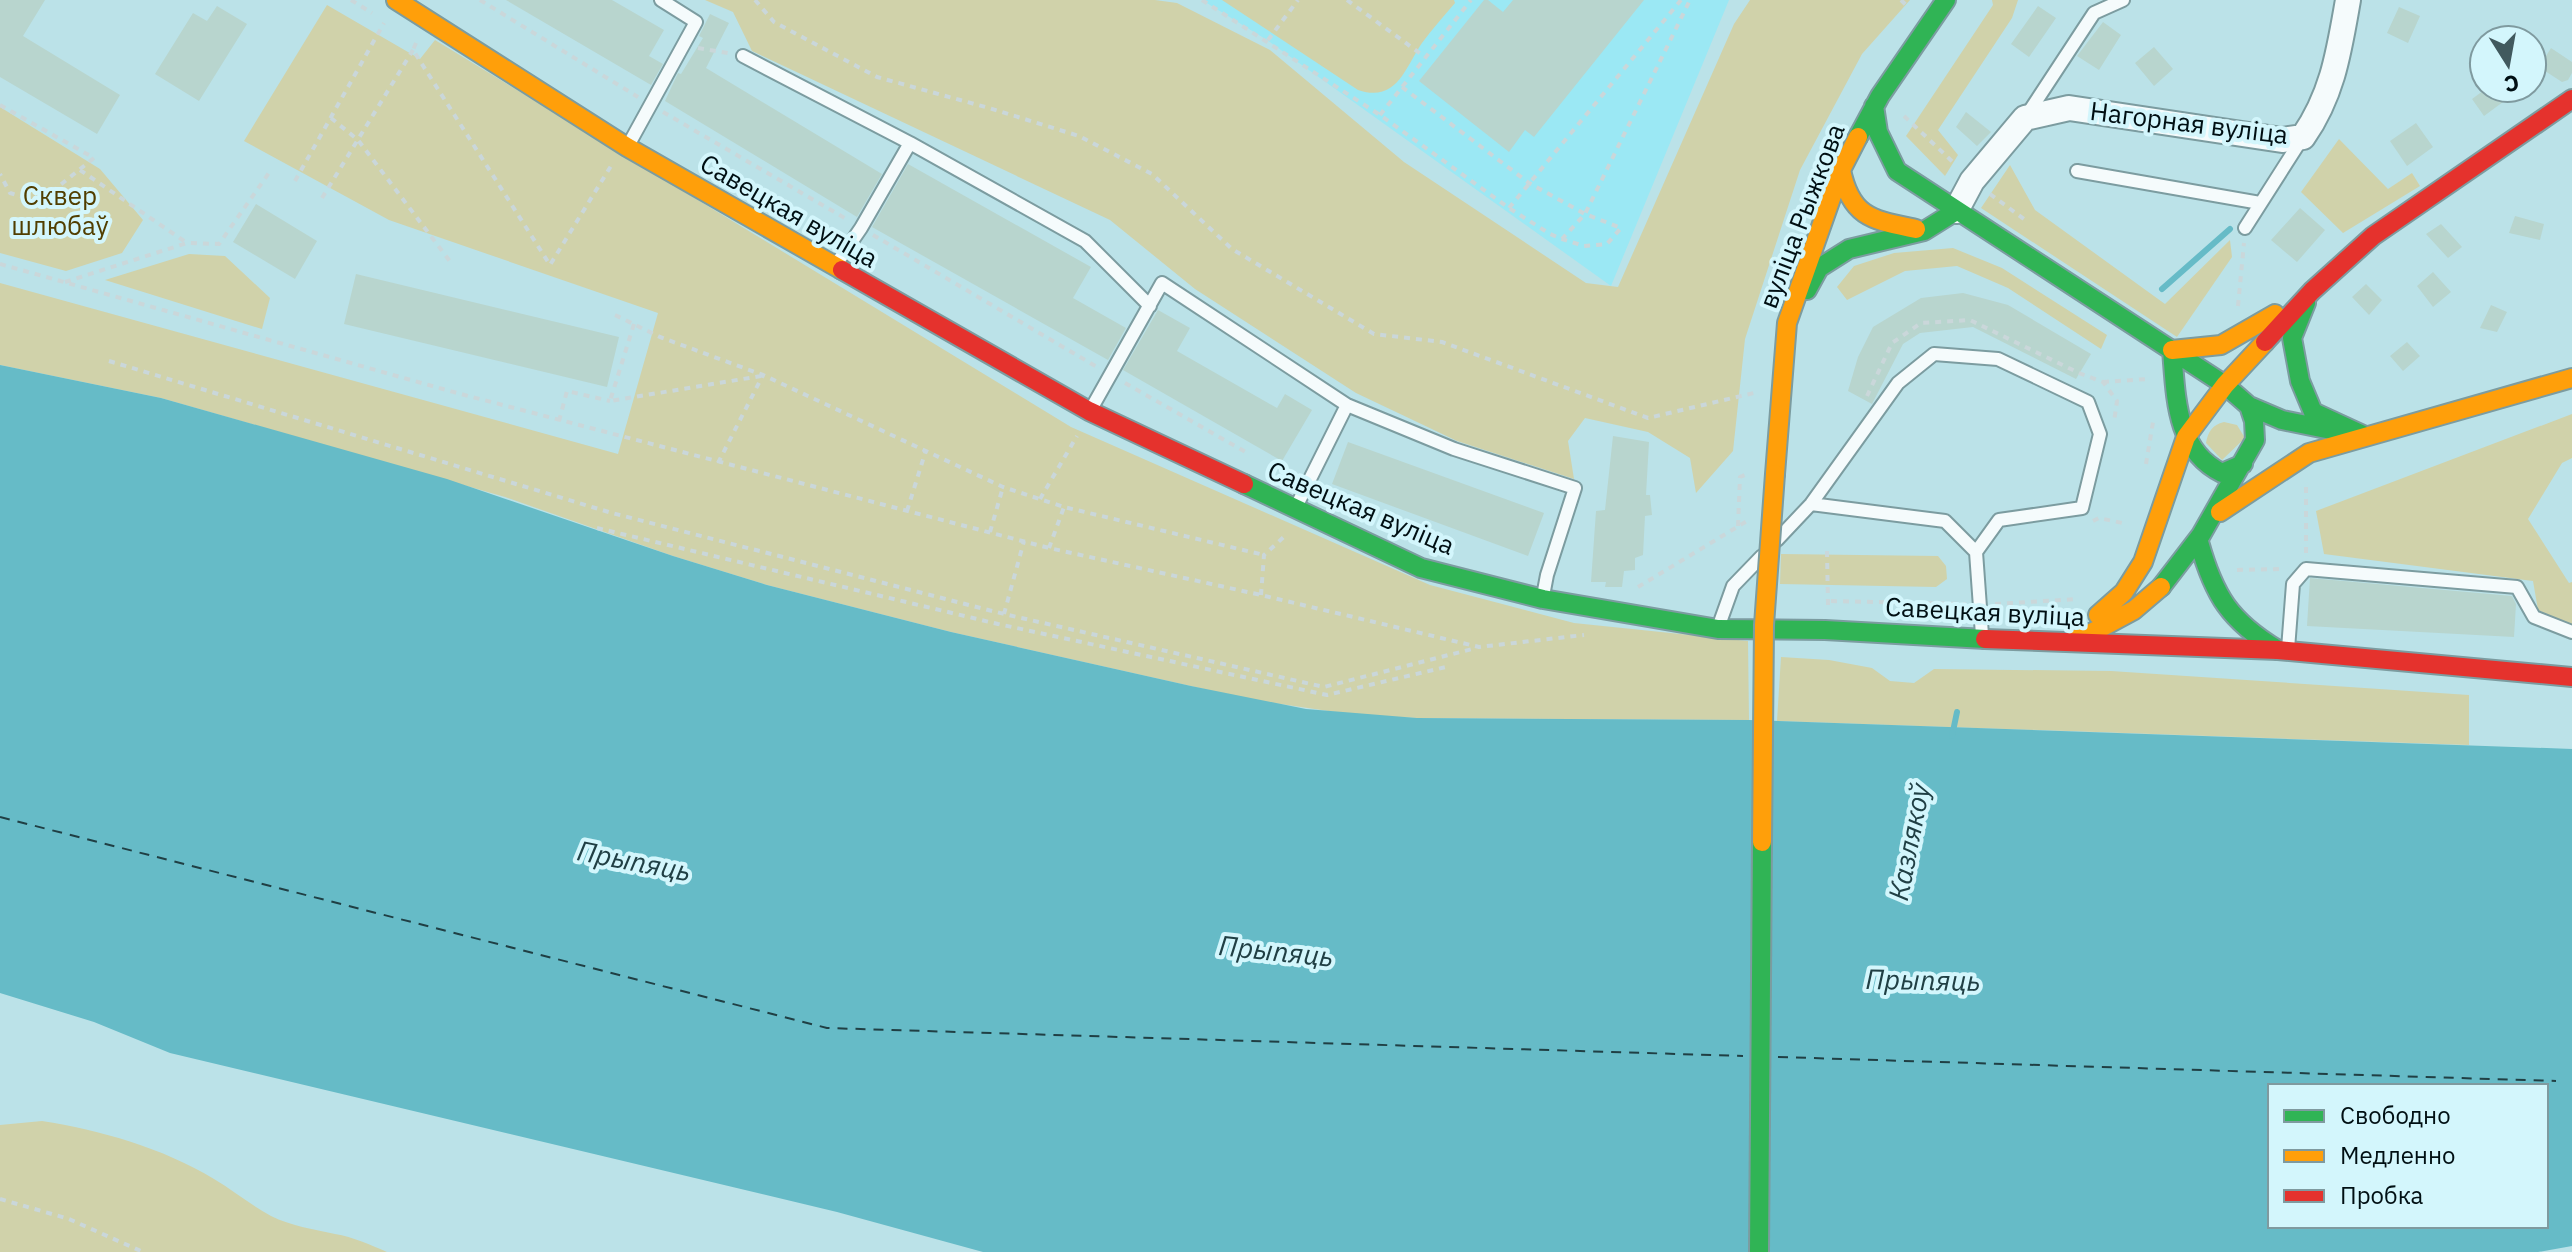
<svg xmlns="http://www.w3.org/2000/svg" width="2572" height="1252" font-family="'IBM Plex Sans',sans-serif">
	<style>
		.built { fill: #9be8f4 }
		.green { fill: #d0d2aa }
		.water { fill: #66bbc7; fill-rule: evenodd }
		.lines { fill: none; stroke-linecap: round; stroke-linejoin: round }
		.stream { stroke: #66bbc7; stroke-width: 6 }
		.ferry { stroke: #203f44; stroke-width: 2; stroke-dasharray: 10 8; stroke-linecap: butt }
		.building { fill: #b8d5ce }
		.lane-casing { stroke: #7c9ca0; stroke-width: 16 }
		.street-casing { stroke: #7c9ca0; stroke-width: 28 }
		.fast-casing { stroke: #7c9ca0; stroke-width: 22 }
		.slow-casing { stroke: #7c9ca0; stroke-width: 22 }
		.jam-casing { stroke: #7c9ca0; stroke-width: 22 }
		.path { stroke: #cad7da; stroke-width: 4; stroke-dasharray: 6 6; stroke-linecap: butt }
		.lane { stroke: #f5fbfc; stroke-width: 12 }
		.street { stroke: #f5fbfc; stroke-width: 24 }
		.fast { stroke: #30b455; stroke-width: 18 }
		.slow { stroke: #ff9f0a; stroke-width: 18 }
		.jam { stroke: #e5322d; stroke-width: 18 }
		.fast-bridge-casing { stroke: #7c9ca0; stroke-width: 22; stroke-linecap: butt }
		.slow-bridge-casing { stroke: #7c9ca0; stroke-width: 22; stroke-linecap: butt }
		.fast-bridge { stroke: #30b455; stroke-width: 18 }
		.slow-bridge { stroke: #ff9f0a; stroke-width: 18 }
		.labels { text-anchor: middle; stroke-width: 8; stroke-linejoin: round; paint-order: stroke }
		.street-label { font-size: 26px; fill: #000f13; stroke: #d3f6fc }
		.park-label { font-size: 26px; fill: #513e00; stroke: #d3f6fc }
		.water-label { font-size: 28px; font-style: italic; fill: #203f44; stroke: #d3f6fc }
	</style>
	<rect width="100%" height="100%" fill="#bbe2e8"/>
	<path class="built" d="M1202,0H1729L1611,286L1267,40Z"/>
	<path class="green" d="M705,0H1155L1177,3L1270,50L1404,162L1586,283L1618,287L1734,24L1750,0H1910L1862,54L1800,170L1745,339L1733,451L1696,493L1690,458L1648,432L1585,418L1568,441L1574,479L1457,441L1356,393L1195,289L1110,220L752,51L733,12Z
		M1222,0H1454L1455,3C1444,16 1432,29 1422,43C1405,68 1397,103 1358,90Z
		M1992,0H2018L2012,18L1938,130L1958,155L1945,176L1906,136L1993,5Z
		M327,5L420,59L435,40L1071,427L1430,585L1574,623L1748,641L1749,720L1417,718L1356,715L1253,700L951,632L767,585L673,556L505,497L161,398L0,365V283L618,454L658,313L389,220L244,141Z
		M0,107L100,169L143,220L122,253L66,271L0,253Z
		M2339,139L2388,189L2412,173L2420,186L2343,233L2301,192Z
		M2010,165L2035,210L2165,304L2230,240L2232,257L2177,337L1981,208Z
		M1953,248L2002,268L2107,335L2101,349L2008,288L1957,266L1905,271L1847,300L1837,287L1854,266L1894,253Z
		M189,254L225,256L270,298L262,329L105,280Z
		M2572,414V458L2562,463L2528,519L2569,583L2572,582V625L2538,610L2533,581L2324,554L2316,511Z
		M2224,422L2237,425L2245,438L2222,460L2206,443C2208,432 2212,425 2224,422Z
		M1781,554L1938,556L1946,566L1947,579L1936,587L1780,584Z
		M1781,657L1829,660L1872,668L1890,681L1914,683L1934,669L2111,671L2469,695V745L1777,721Z
		M42,1121C100,1130 163,1148 214,1179C234,1191 251,1205 271,1216C291,1226 313,1229 335,1234C353,1237 371,1245 387,1252H0V1125Z"/>
	<path class="water" d="M0,365L161,398L447,479L673,556L767,585L951,632L1191,686L1306,709L1417,718L1749,720L2572,749V1246L2538,1252H983L837,1212L170,1053L94,1022L0,993ZM2270,1086H2546V1226H2270Z"/>
	<g class="lines">
		<path class="stream" d="M2162,289L2230,229
			M1952,736L1957,712"/>
		<path class="ferry" d="M0,817L827,1028L1743,1056
			M1778,1057L2556,1081"/>
	</g>
	<path class="building" d="M0,0H45L23,36L120,95L97,134L0,77Z
		M506,0H612L664,30L649,56L663,64L651,85Z
		M1484,0H1488L1503,12L1513,0H1644L1534,137L1525,130L1509,152L1419,81Z
		M217,6L247,24L199,101L155,74L193,13L207,21Z
		M2038,6L2056,18L2029,57L2011,44Z
		M2399,7L2420,16L2408,43L2387,33Z
		M710,14L729,23L706,68L882,174L857,217L665,101L678,73L681,74L703,38L699,36Z
		M2103,22L2121,35L2099,70L2077,56Z
		M2154,47L2173,69L2154,86L2135,63Z
		M2551,48L2572,62V73L2568,80L2562,82L2539,67Z
		M2487,88H2522L2484,116L2472,99Z
		M1966,112L1991,132L1977,146L1956,127Z
		M2416,123L2433,147L2407,166L2390,141Z
		M908,164L1091,267L1073,298L1126,328L1108,360L872,227Z
		M256,204L317,241L295,279L233,242Z
		M2300,208L2325,230L2297,262L2271,240Z
		M2515,216L2544,224L2540,240L2509,233Z
		M2441,224L2462,247L2448,258L2426,234Z
		M2433,272L2451,292L2433,307L2417,286Z
		M356,274L619,337L607,387L344,324Z
		M2366,284L2382,300L2369,315L2352,297Z
		M1963,293L2008,305L2091,354L2076,379L1973,327L1920,333L1903,344L1872,404L1848,391L1858,357L1873,327L1921,298Z
		M2491,305L2507,312L2497,332L2480,328Z
		M1158,310L1190,328L1177,351L1277,408L1285,394L1312,410L1282,461L1123,370Z
		M2407,342L2420,356L2403,371L2390,356Z
		M1613,436L1649,442L1646,495H1650L1652,515L1645,516L1643,555L1635,558V570L1624,571L1622,587H1605L1606,582H1591L1596,511L1605,510Z
		M1348,442L1544,513L1528,556L1332,484Z
		M2310,578L2512,596L2516,604L2514,637L2307,626Z"/>
	<g class="lines">
		<defs>
			<path id="lane" d="M743,56L910,143
				M2027,115L2094,13L2123,0
				M629,144L696,22L661,0
				M2077,171L2260,203
				M2245,228L2303,137
				M837,263L861,228L910,143L1085,241L1150,306
				M1090,411L1162,283L1347,405
				M1811,504L1945,521L1976,552
				M1296,507L1347,405L1454,449L1575,488L1547,575L1543,596
				M1777,540L1811,504L1898,383L1934,354L1998,359L2088,402L2100,434L2082,508L1999,520L1976,552L1982,635
				M1718,628L1733,586L1762,556
				M2288,649L2293,584L2306,569L2517,587L2534,617L2572,632"/>
			<path id="street" d="M1956,211L1972,181L2025,118L2069,108L2282,140L2303,137C2333,94 2339,51 2348,0"/>
			<path id="fast" d="M1874,106L1878,132L1897,171L2225,385L2249,406L2254,421L2255,440L2201,535L2161,587
				M1858,137L1880,96L1946,0
				M1807,290L1819,268L1849,249L1924,231L1956,211
				M2306,303L2292,338L2300,381L2313,412L2365,436
				M2172,350C2176,396 2175,450 2222,473L2243,464
				M2249,406L2282,420L2336,431
				M1244,484L1421,568L1543,599L1718,629L1825,630L1985,639
				M2199,542C2214,596 2230,621 2278,650"/>
			<path id="slow" d="M396,0L627,147L842,270
				M1841,170C1851,218 1873,220 1916,229
				M2172,350L2221,345L2275,314
				M1775,474L1787,323L1841,170L1858,137
				M2220,512L2309,453L2572,378
				M2098,615L2124,592L2143,562L2186,437L2225,385L2265,342
				M2075,639L2082,638L2134,610L2161,587"/>
			<path id="jam" d="M842,270L1089,411L1244,484
				M2265,342L2312,291L2373,236L2572,99
				M1985,639L2278,650L2572,677"/>
		</defs>
		<use href="#lane" class="lane-casing"/>
		<use href="#street" class="street-casing"/>
		<use href="#fast" class="fast-casing"/>
		<use href="#slow" class="slow-casing"/>
		<use href="#jam" class="jam-casing"/>
		<path class="path" d="M351,0L372,13
			M480,0L638,97
			M755,0L774,22L877,77L989,108L1079,136L1152,174L1232,249L1374,334L1442,342L1648,418L1754,393
			M1202,0L1380,115L1509,208L1550,234L1562,239L1585,214L1690,0
			M1347,0L1425,57
			M1901,0L1908,7
			M1268,40L1298,0
			M416,43L413,50L550,265L611,166
			M698,48L728,53
			M1402,87L1529,183L1585,214L1621,228L1607,244L1584,246L1562,239
			M0,105L94,158L39,202L10,193L0,174
			M663,112L848,220
			M1380,115L1471,0
			M1904,116L1956,165
			M331,118L358,140L452,264
			M80,170L187,243
			M295,181L384,23
			M1990,194L2028,222
			M322,198L413,50
			M1509,208L1681,0
			M873,235L1097,367
			M0,264L457,393L1049,548L1261,595L1479,647L1584,635
			M65,282L187,243L219,244L271,170
			M2238,306L2244,243
			M615,315L660,337L763,375L1003,487L1064,507L1264,555
			M634,324L610,401L761,376
			M109,361L612,513L1004,614L1324,687L1476,648
			M2103,382L2148,379
			M1125,383L1249,454
			M1867,396L1892,343L1921,323L1970,320L2079,373L2103,382L2117,401L2114,422
			M559,421L567,391L610,401
			M718,463L763,375
			M2146,464L2153,422
			M2306,487V554
			M1040,499L1077,436
			M907,511L926,450
			M2093,521L2099,518L2127,524
			M1738,526L1740,477L1747,474
			M597,528L998,624L1327,695L1450,666
			M990,532L1003,487
			M1049,548L1064,507
			M1827,551L1828,605
			M2237,570L2284,569
			M1638,587L1747,521
			M1261,595L1264,555L1286,535
			M1831,601L1966,604
			M1995,604L2078,599
			M1004,614L1024,541
			M0,1199L69,1219L143,1252"/>
		<use href="#lane" class="lane"/>
		<use href="#street" class="street"/>
		<use href="#fast" class="fast"/>
		<use href="#slow" class="slow"/>
		<use href="#jam" class="jam"/>
		<defs>
			<path id="fast-bridge" d="M1759,1252L1762,842"/>
			<path id="slow-bridge" d="M1762,842L1764,625L1775,474"/>
		</defs>
		<use href="#fast-bridge" class="fast-bridge-casing"/>
		<use href="#slow-bridge" class="slow-bridge-casing"/>
		<use href="#fast-bridge" class="fast-bridge"/>
		<use href="#slow-bridge" class="slow-bridge"/>
	</g>
	<g class="labels">
		<g class="street-label">
			<text transform="translate(2189 123) rotate(7)" y="9">Нагорная вуліца</text>
			<text transform="translate(789 211) rotate(30)" y="9">Савецкая вуліца</text>
			<text transform="translate(1802 216) rotate(-69)" y="9">вуліца Рыжкова</text>
			<text transform="translate(1361 508) rotate(23)" y="9">Савецкая вуліца</text>
			<text transform="translate(1985 612) rotate(3)" y="9">Савецкая вуліца</text>
		</g>
		<g class="park-label">
			<text x="60" y="205">Сквер<tspan x="60" dy="30">шлюбаў</tspan></text>
		</g>
		<g class="water-label">
			<text transform="translate(1909 842) rotate(-79)" y="10">Казлякоў</text>
			<text transform="translate(634 861) rotate(11)" y="10">Прыпяць</text>
			<text transform="translate(1276 951) rotate(6)" y="10">Прыпяць</text>
			<text transform="translate(1923 980) rotate(1)" y="10">Прыпяць</text>
		</g>
	</g>
	<rect x="2268" y="1084" width="280" height="144" fill="#d3f6fc" stroke="#7f9a9f" stroke-width="2"/>
	<rect x="2284" y="1110" width="40" height="12" fill="#30b455" stroke="#7f9a9f" stroke-width="2"/>
	<text x="2340" y="1124" font-size="24" fill="#000f13">Свободно</text>
	<rect x="2284" y="1150" width="40" height="12" fill="#ff9f0a" stroke="#7f9a9f" stroke-width="2"/>
	<text x="2340" y="1164" font-size="24" fill="#000f13">Медленно</text>
	<rect x="2284" y="1190" width="40" height="12" fill="#e5322d" stroke="#7f9a9f" stroke-width="2"/>
	<text x="2340" y="1204" font-size="24" fill="#000f13">Пробка</text>
	<g transform="translate(2508 64) rotate(169)"><circle r="38" fill="#d3f6fc" stroke="#7f9a9f" stroke-width="2"/>
	<path d="M0-6L14 30L0 20L-14 30Z" fill="#41595e"/>
	<text y="-12" font-size="22" font-weight="bold" text-anchor="middle" fill="#000f13">С</text>
	</g>
</svg>
